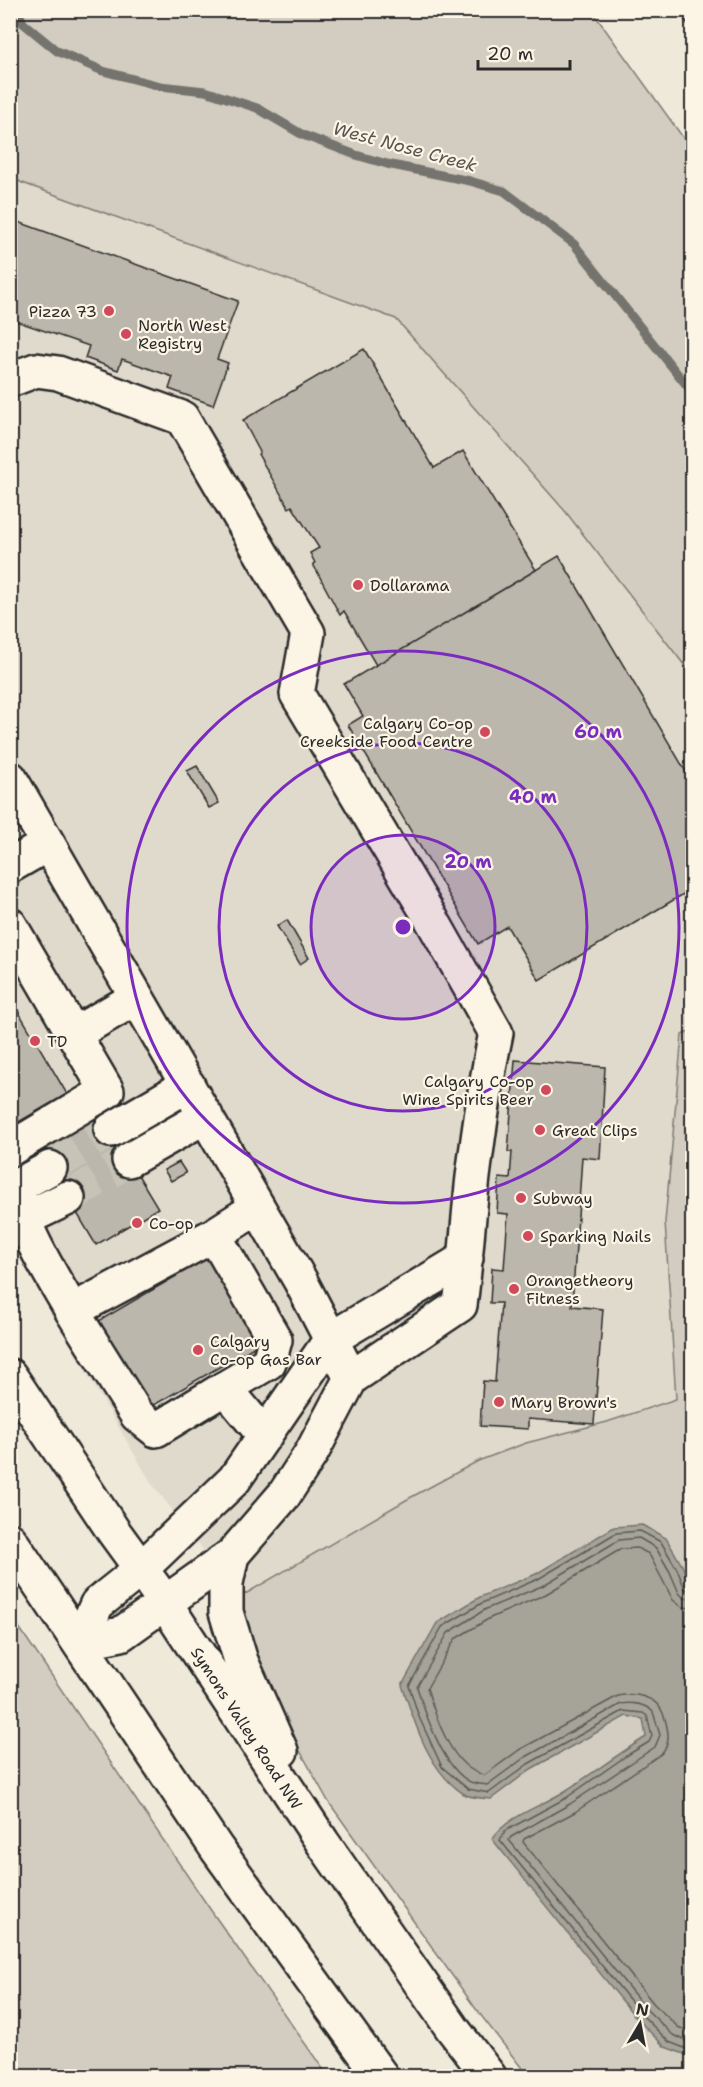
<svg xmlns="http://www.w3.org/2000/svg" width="703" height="2087" font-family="'Shantell Sans',sans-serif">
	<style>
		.built { fill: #e0dacc }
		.green { fill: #d2cdc0; stroke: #7e7c76; stroke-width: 1.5 }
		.water { fill: #a6a399; stroke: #75736d; stroke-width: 1.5 }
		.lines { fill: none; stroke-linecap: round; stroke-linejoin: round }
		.shore { stroke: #5c5b57; stroke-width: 1.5 }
		.stream { stroke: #75736d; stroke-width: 9 }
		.building { fill: #bcb7ac; stroke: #2b2b2b; stroke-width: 1.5 }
		.minor-tunnel { stroke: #c8c3b7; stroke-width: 33; stroke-dasharray: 33 16; stroke-linecap: butt }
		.minor-casing { stroke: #2b2b2b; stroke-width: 38 }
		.major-casing { stroke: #2b2b2b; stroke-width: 38 }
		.minor { stroke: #fcf5e5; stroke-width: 33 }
		.major { stroke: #fcf5e5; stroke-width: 33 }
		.ring { fill: none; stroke: #7b2cbf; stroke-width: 3 }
		.poi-dot { fill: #d1495b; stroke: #fcf5e5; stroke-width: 2 }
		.labels { text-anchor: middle; stroke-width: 4.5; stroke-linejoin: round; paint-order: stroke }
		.poi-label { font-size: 16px; fill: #2b2b2b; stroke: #fcf5e5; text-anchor: start }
		.street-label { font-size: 16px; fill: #2b2b2b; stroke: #fcf5e5 }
		.water-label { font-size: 18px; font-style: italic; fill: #565552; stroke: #fcf5e5 }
		.centre { fill: #7b2cbf; stroke: #fcf5e5; stroke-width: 3 }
		.ring-label { font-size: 18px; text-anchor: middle; font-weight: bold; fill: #7b2cbf; stroke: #fcf5e5; stroke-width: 4.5; stroke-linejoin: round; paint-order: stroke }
	</style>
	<rect width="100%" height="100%" fill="#efe9da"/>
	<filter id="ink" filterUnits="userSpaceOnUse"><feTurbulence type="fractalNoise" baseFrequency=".0167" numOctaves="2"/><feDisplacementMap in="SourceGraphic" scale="12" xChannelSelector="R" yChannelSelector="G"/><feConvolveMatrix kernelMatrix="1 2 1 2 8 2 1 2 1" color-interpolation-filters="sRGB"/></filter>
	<g filter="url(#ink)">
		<path class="built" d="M10,173L20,182L396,319L565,511L692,675V1030L682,1036L665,1222L676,1400L607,1422L526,1443L478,1461L406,1500L240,1597L152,1484L11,1244Z"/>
		<path class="green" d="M10,11H592L692,150V675L565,511L396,319L20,182L11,173Z
			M692,1030V2076H528L476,2009L328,1801L266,1690L243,1641L240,1597L406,1500L478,1461L526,1443L607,1422L676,1399L665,1222L682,1035Z
			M10,1614L212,1912L328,2076H11Z"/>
		<path class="water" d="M642,1525L666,1538L683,1567L692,1593V2057L665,2047L637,2019L492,1839C509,1815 540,1807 565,1791C592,1774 618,1754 646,1737L643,1719L626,1716L531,1769L491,1799C483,1798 471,1798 464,1794C428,1771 415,1723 402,1685L437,1623L480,1597L536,1574L614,1527Z"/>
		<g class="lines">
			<path class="shore" d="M692,1592L685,1589L677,1569L661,1542L640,1531L616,1533L538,1579L482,1603L442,1627L409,1686L419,1717L442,1767L468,1789L489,1793L528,1764L623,1711L643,1713L647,1716L652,1736L649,1742L626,1756L566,1798L505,1831L500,1840L642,2015L669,2042L692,2051
				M692,1599L684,1598L679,1593L670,1572L656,1548L639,1538L619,1540L542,1586L486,1609L448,1633L417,1687C425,1713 445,1773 473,1783C477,1784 483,1784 487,1785L524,1758L621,1704C631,1702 646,1704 653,1712L660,1735L655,1747L570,1804L511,1837L509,1840L647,2010L673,2035L692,2043
				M692,1608L682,1607L673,1600L649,1554L637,1548L621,1549L546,1594L490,1618L455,1639L427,1688C435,1715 452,1770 485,1775L519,1750L618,1696C625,1694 630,1694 637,1695C657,1699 663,1707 667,1727C669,1737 669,1745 661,1754L575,1812L524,1839L523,1842L654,2004L678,2027L692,2033"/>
			<path class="stream" d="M18,10L23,23L57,51L103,71L160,86L205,91L257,108L303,135L356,155L387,164L470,181L504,191L574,244L692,392"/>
		</g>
		<path class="building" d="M678,10H692V23L689,26Z
			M10,219L238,301L217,359L228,363L213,405L169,389L173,377L122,359L118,370L85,358L89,346L16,321L10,325Z
			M364,349L434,468L463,451L536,570L376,665L344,611L340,615L313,564L315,563L310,553L319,548L292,506L289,508L258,454L260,452L243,420Z
			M559,556L692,782V889L539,980L507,926L478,944L348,725L363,716L344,684Z
			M197,766L219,803L209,808L187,771Z
			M287,920L309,958L300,964L277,926Z
			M11,999L67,1094L10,1127V1000Z
			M515,1060L605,1067L600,1159L582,1157L572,1306L603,1309L594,1424L528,1419V1429L480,1426L483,1381L495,1382L501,1303H490L492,1268L504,1269L508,1214L497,1213L499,1178L510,1179L512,1152H508Z
			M99,1110L158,1208L96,1245L37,1146Z
			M179,1162L186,1173L171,1181L164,1170Z
			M209,1257L259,1344L142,1412L92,1325Z"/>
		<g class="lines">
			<path class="minor-tunnel" d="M50,1168L111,1130
				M68,1198L129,1160"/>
			<defs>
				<path id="minor" d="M10,380L36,370L58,373L182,418L308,633L297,694L432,920L496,1033C486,1080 479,1129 473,1177C468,1220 466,1262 460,1305L351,1378L312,1452L284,1495L232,1555L121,1634L80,1642
					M10,778L300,1280L351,1378
					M10,866L48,844
					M10,925L107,1091L10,1149
					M74,1034L136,998
					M111,1130L188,1085
					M129,1160L206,1116
					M50,1168L19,1185C13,1218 55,1280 72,1311
					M258,1207L214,1235L72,1311L137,1415L156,1430L225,1388L265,1436
					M22,1220L68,1198
					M214,1235L275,1340L269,1362L225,1388
					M80,1642L97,1604L141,1569L234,1480L331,1339L466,1258"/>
				<path id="major" d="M10,1376L114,1532L157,1591L323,1843L452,2028L489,2076
					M10,1540L217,1849L381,2076
					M232,1555L226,1583V1612L241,1661L281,1751"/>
			</defs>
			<use href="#minor" class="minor-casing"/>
			<use href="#major" class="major-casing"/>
			<use href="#minor" class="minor"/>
			<use href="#major" class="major"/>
		</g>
	</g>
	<circle cx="403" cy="927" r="92" fill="#7b2cbf" fill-opacity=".12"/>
	<g class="ring">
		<circle cx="403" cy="927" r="92"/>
		<circle cx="403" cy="927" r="184"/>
		<circle cx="403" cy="927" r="276"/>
	</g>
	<g class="poi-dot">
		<circle cx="109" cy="311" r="6"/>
		<circle cx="126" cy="334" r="6"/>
		<circle cx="358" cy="585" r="6"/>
		<circle cx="485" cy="732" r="6"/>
		<circle cx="35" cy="1041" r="6"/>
		<circle cx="546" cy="1090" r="6"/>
		<circle cx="540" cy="1130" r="6"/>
		<circle cx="521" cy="1198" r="6"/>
		<circle cx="137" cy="1223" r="6"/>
		<circle cx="528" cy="1236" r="6"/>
		<circle cx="514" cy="1289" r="6"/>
		<circle cx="198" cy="1350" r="6"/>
		<circle cx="499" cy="1402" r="6"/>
	</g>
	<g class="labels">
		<g class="poi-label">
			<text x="97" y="317" text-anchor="end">Pizza 73</text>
			<text x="138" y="331">North West<tspan x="138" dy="18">Registry</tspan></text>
			<text x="370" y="591">Dollarama</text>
			<text x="473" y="729" text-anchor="end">Calgary Co-op<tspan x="473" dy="18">Creekside Food Centre</tspan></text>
			<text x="47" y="1047">TD</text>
			<text x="534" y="1087" text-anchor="end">Calgary Co-op<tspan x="534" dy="18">Wine Spirits Beer</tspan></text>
			<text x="552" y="1136">Great Clips</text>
			<text x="533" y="1204">Subway</text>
			<text x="149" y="1229">Co-op</text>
			<text x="540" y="1242">Sparking Nails</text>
			<text x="526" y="1286">Orangetheory<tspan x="526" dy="18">Fitness</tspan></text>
			<text x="210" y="1347">Calgary<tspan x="210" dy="18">Co-op Gas Bar</tspan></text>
			<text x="511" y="1408">Mary Brown's</text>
		</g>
		<g class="street-label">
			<text transform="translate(247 1728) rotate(57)" y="6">Symons Valley Road NW</text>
		</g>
		<g class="water-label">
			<text transform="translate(405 147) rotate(15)" y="6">West Nose Creek</text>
		</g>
	</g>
	<circle cx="403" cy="927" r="9" class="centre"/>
	<g class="ring-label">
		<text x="598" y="738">60 m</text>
		<text x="533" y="803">40 m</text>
		<text x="468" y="868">20 m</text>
	</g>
	<rect width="703" height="2087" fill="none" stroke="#fcf5e5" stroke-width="36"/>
	<rect x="18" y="18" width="667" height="2051" fill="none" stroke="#2b2b2b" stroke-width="2" filter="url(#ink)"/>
	<g transform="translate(640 2024) rotate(10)" stroke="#fcf5e5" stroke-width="4.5" paint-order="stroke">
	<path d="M0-4.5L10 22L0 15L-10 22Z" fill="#2b2b2b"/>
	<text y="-9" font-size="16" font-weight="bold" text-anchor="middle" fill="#2b2b2b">N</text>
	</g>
	<path d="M478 60v9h92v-9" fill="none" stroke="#2b2b2b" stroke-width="3"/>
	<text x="487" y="60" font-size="18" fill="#2b2b2b" stroke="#fcf5e5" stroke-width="4.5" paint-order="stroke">20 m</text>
</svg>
